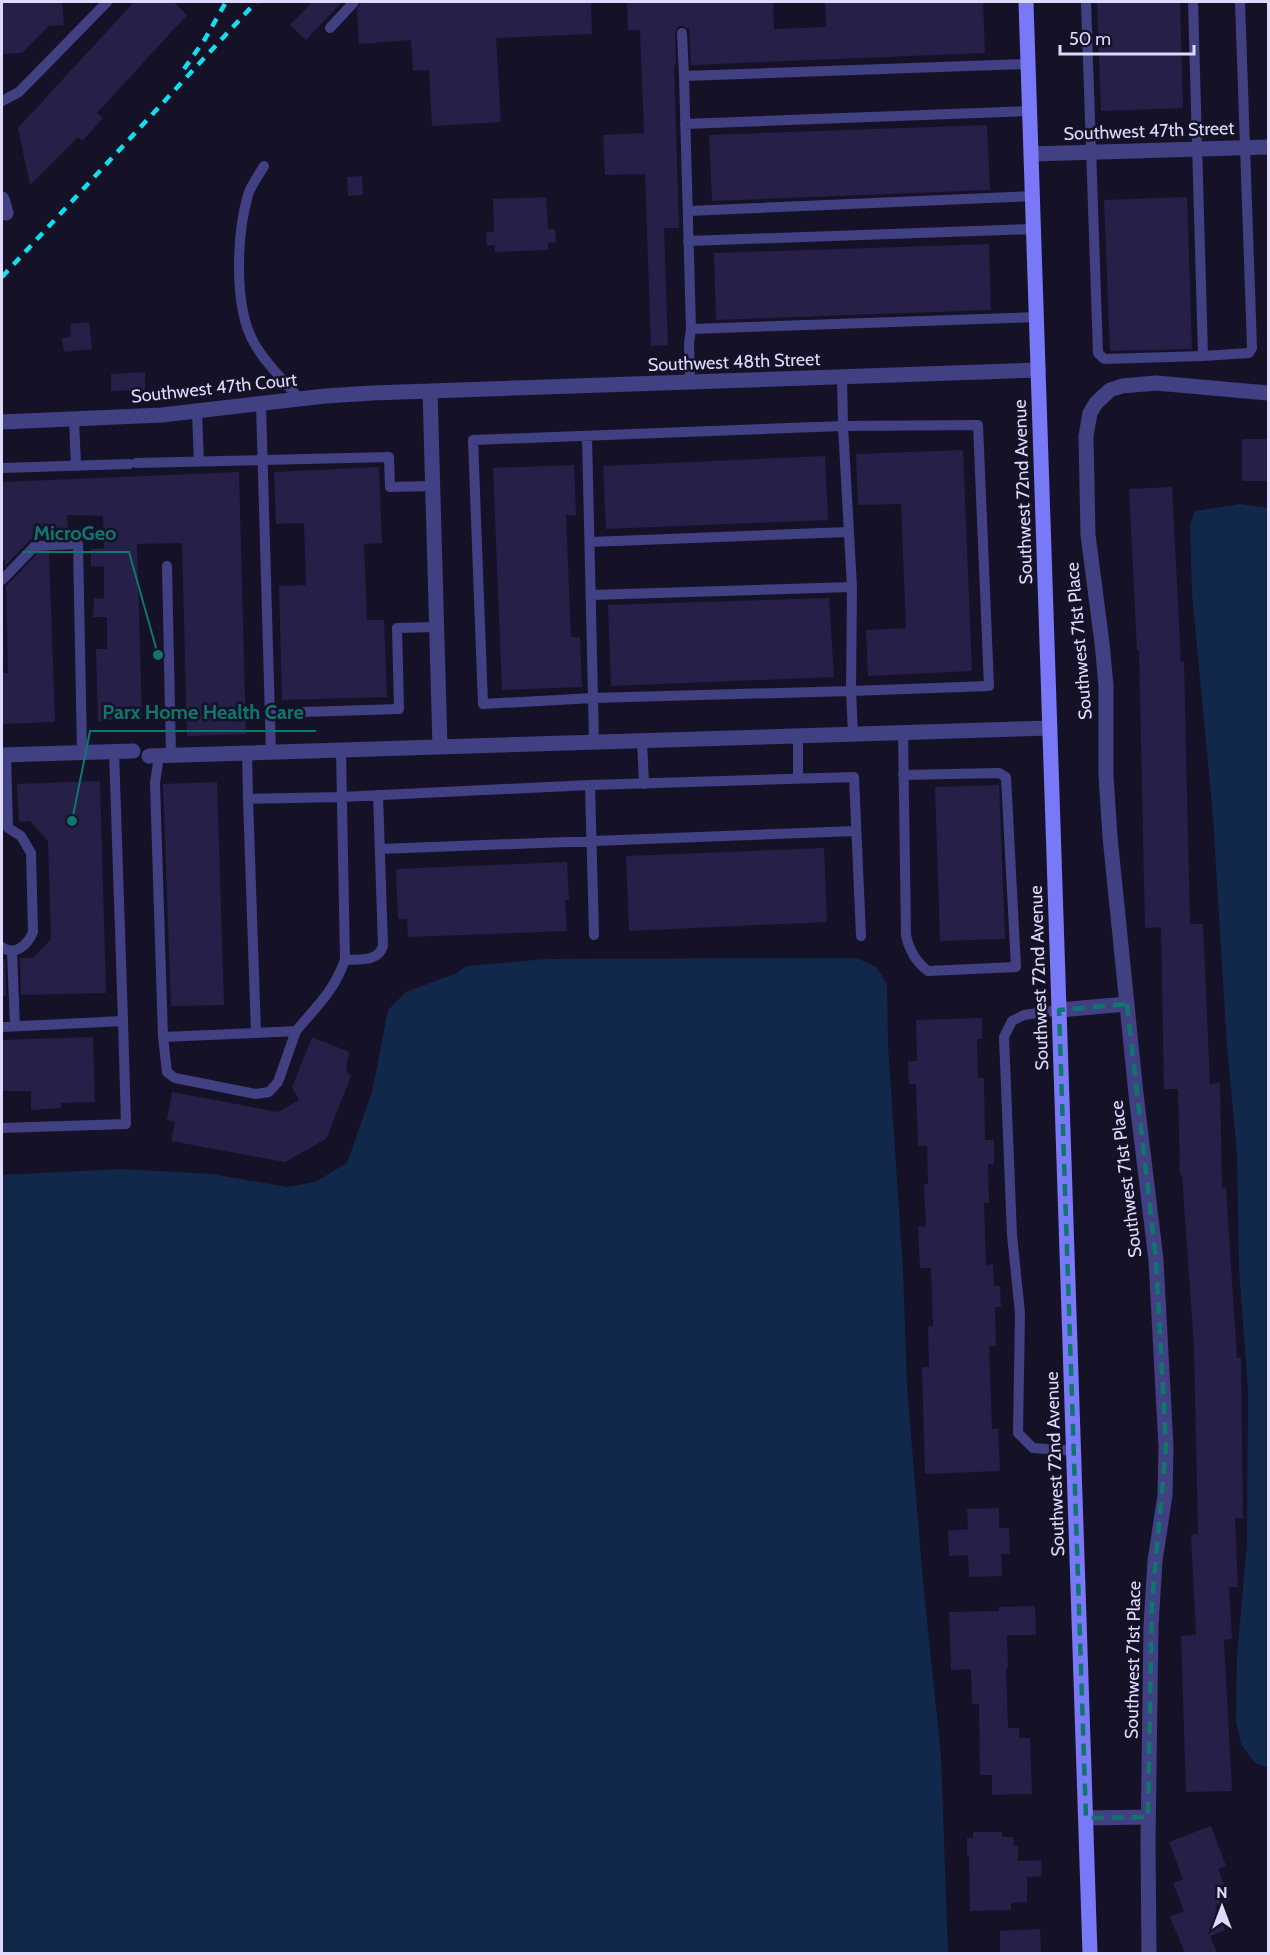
<svg xmlns="http://www.w3.org/2000/svg" width="1270" height="1955" font-family="Cabin,sans-serif">
	<style>
		.water { fill: #12284b }
		.building { fill: #261f47 }
		.lines { fill: none; stroke-linecap: round; stroke-linejoin: round }
		.lane { stroke: #414083; stroke-width: 10 }
		.street { stroke: #414083; stroke-width: 15 }
		.secondary { stroke: #7978f6; stroke-width: 15 }
		.rail { stroke: #13ddf0; stroke-width: 4.5; stroke-dasharray: 9 8; stroke-linecap: butt }
		.marked { fill: none; stroke: #0f766e; stroke-width: 4.5; stroke-dasharray: 12 8; stroke-linejoin: round }
		.labels { text-anchor: middle; stroke-width: 5; stroke-linejoin: round; paint-order: stroke }
		.street-label { font-size: 18px; fill: #dedafd; stroke: #151227 }
		.leader { fill: none; stroke: #0f766e; stroke-width: 2 }
		.callout-dot { fill: #0f766e; stroke: #151227; stroke-width: 2 }
		.callout-label { font-size: 20px; text-anchor: middle; font-weight: bold; fill: #0f766e; stroke: #151227; stroke-width: 5; stroke-linejoin: round; paint-order: stroke }
	</style>
	<rect width="100%" height="100%" fill="#151227"/>
	<path class="water" d="M1240,504L1268,508V1768L1254,1762L1241,1744L1236,1721L1237,1656L1247,1543L1248,1389L1239,1268L1237,1153L1227,1047L1213,816L1192,594L1190,524L1195,511Z
		M857,958L876,967L887,984L888,1046L903,1271L907,1387L923,1582L941,1756L948,1953H2V1175L122,1169L212,1174L287,1187L315,1182L347,1163L372,1092L388,1010L406,992L457,973L466,966L547,959Z"/>
	<path class="building" d="M2,2H62L64,25L49,26L22,53L2,54Z
		M134,2H174L187,15L97,113L103,118L82,141L78,137L30,185L18,128Z
		M312,2H342L306,40L290,25Z
		M361,2H591L592,34L496,38L501,122L432,126L429,70L413,71L411,40L359,44L357,10Z
		M627,2H773L774,29L826,27L825,2H983L985,53L691,65L689,29L682,26L678,27L675,33L676,65H674L679,228H664L668,345L651,346L645,174L605,175L603,135L644,133L640,30H628Z
		M1097,2H1180L1183,108L1101,111Z
		M987,125L990,190L712,201L709,135Z
		M362,176L363,195L348,196L347,177Z
		M546,197L548,229H555L556,243H548V250L495,252V245L487,246L486,232H494L493,199Z
		M1187,197L1192,349L1110,351L1104,200Z
		M989,244L991,310L716,320L714,253Z
		M89,322L92,349L64,352L62,338L71,337L70,324Z
		M145,372V390L111,391V374Z
		M1242,439H1269V481H1242Z
		M963,450L972,671L868,676L866,630L906,628L901,504L858,505L856,454Z
		M825,456L828,520L606,529L603,466Z
		M574,465L576,515H566L571,637H580L582,687L502,690L493,468Z
		M379,467L382,543L364,544L367,620H384L387,697L282,700L279,586L306,585L304,523L276,524L274,472Z
		M239,472L246,734L187,736L182,543L137,544L142,718L98,721L96,649H107V617H93L94,598L104,599V567L91,566V549L104,548L103,516L67,515L68,535H49V538L30,540L5,566V559L2,563V482Z
		M1172,487L1181,662H1184L1190,924H1203L1210,1084L1220,1083L1222,1188H1226L1237,1358H1241L1243,1518H1235L1238,1587H1229L1232,1639L1224,1640L1232,1791L1186,1792L1181,1636L1196,1635L1191,1535L1198,1534L1194,1346L1182,1175H1180L1178,1089H1164L1161,927L1145,928L1139,650H1137L1129,489Z
		M38,553H49L55,722L2,724V673H8L6,586Z
		M829,598L834,677L611,686L608,605Z
		M100,781L106,993L21,995L20,958H33L51,939L48,841L30,821L19,822L17,784Z
		M217,782L224,1005L171,1006L163,784Z
		M999,785L1005,939L940,941L935,787Z
		M824,848L827,922L629,931L626,856Z
		M567,862L569,900H565L567,931L408,937L407,919H398L396,869Z
		M2,959H5L6,996H2Z
		M982,1018V1039H977L978,1078H984L985,1140H994V1164H988L989,1203H984L986,1265L993,1264L994,1286H1000L1001,1307H995L996,1346H989L992,1429H998L1000,1471L925,1474L922,1367H929L928,1326H933L931,1268H920L918,1227L926,1226L924,1184H928L927,1146H918L916,1084H909L908,1061H917L916,1020Z
		M93,1037L95,1102L61,1103V1108L31,1110V1091H2V1040Z
		M312,1037L349,1052L346,1070L351,1076L326,1139L285,1162L171,1141L175,1122L167,1120L172,1092L278,1112L299,1100L292,1087Z
		M999,1508V1528H1009L1010,1554H1001L1002,1576L969,1577L968,1555L949,1556L948,1531L968,1529L967,1509Z
		M1035,1606L1036,1635H1007L1008,1668H1006L1008,1728H1019V1738H1030L1032,1794L992,1795V1775H980L979,1704H972L971,1669L951,1670L949,1612L999,1611V1607Z
		M1211,1826L1226,1866L1218,1869L1230,1900L1215,1906L1225,1930L1210,1936L1217,1953H1185L1170,1917L1184,1911L1173,1883L1183,1879L1169,1842Z
		M973,1832H1002V1837H1013L1014,1846H1018V1861L1041,1860L1042,1876L1027,1877V1902L1011,1903V1910L970,1911L969,1856H967V1838H973Z
		M1040,1929L1041,1953H1000V1931Z"/>
	<g class="lines">
		<path class="lane" d="M1086,2L1098,353L1104,359L1203,356
			M1193,2L1203,356L1249,353L1252,348L1240,2
			M330,28L354,2
			M682,33L684,76
			M1028,64L684,76L691,329L1037,317
			M2,101L19,92L107,2
			M685,124L1030,111
			M264,166C259,175 251,185 248,195C237,233 234,300 251,337C262,360 283,380 300,399
			M688,211L1033,196
			M688,241L1034,229
			M842,378L843,426L978,425L989,686L851,691L853,734
			M690,383L689,343L691,329
			M261,404L271,753
			M197,412L199,462
			M74,419L76,466
			M587,436L593,698L851,691L852,587L843,426L473,440L483,704L593,698L594,742
			M136,463L389,457L390,487L433,486
			M2,468L129,464
			M590,542L848,532
			M167,566L171,756
			M2,580L35,546L78,544L82,752
			M591,595L852,587
			M271,713L399,709L397,628L437,627
			M903,732L906,935C909,950 916,962 928,971L1016,967L1006,777L999,773L903,775
			M798,736V779
			M642,741L644,784
			M114,751L123,1021
			M247,753L248,799L341,797L590,785L854,777L861,936
			M6,755L8,828
			M159,756L155,783L163,1037L167,1072L175,1078L256,1094L269,1092L278,1082L296,1031
			M590,785L594,935
			M248,799L256,1033L296,1031C317,1006 334,991 345,960L341,751
			M380,849L856,831
			M2,947C15,956 27,946 33,932L31,853L21,836L8,828
			M12,952L15,1026
			M345,960C360,959 378,962 383,946L378,795
			M1059,1010L1024,1015L1012,1021L1004,1037L1012,1235L1020,1313L1018,1433L1033,1448L1074,1451
			M2,1027L123,1021L126,1124L2,1128
			M163,1037L256,1033"/>
		<path class="street" d="M1032,154L1268,147
			M2,199L6,213
			M430,391L440,747
			M2,422L162,415L325,396L372,393L1038,370
			M2,755L133,751
			M149,756L1050,728
			M1059,1010L1127,1004
			M1086,1818L1148,1817
			M1149,1954L1148,1843L1151,1625L1155,1561L1165,1495L1166,1447L1156,1260L1136,1094L1110,837L1106,776V686L1102,643L1088,535L1086,436L1090,413L1096,403L1110,390L1122,386L1156,383L1268,393"/>
		<path class="secondary" d="M1026,2L1090,1954"/>
		<path class="rail" d="M184,69L205,39L226,2
			M2,277L256,2"/>
	</g>
	<path class="marked" d="M1127,1004L1156,1260L1166,1447L1152,1602L1148,1817L1086,1818L1059,1010Z"/>
	<g class="labels">
		<g class="street-label">
			<text transform="translate(1149 131) rotate(-2)" y="6">Southwest 47th Street</text>
			<text transform="translate(734 362) rotate(-2)" y="6">Southwest 48th Street</text>
			<text transform="translate(214 388) rotate(-6)" y="6">Southwest 47th Court</text>
			<text transform="translate(1023 492) rotate(-92)" y="6">Southwest 72nd Avenue</text>
			<text transform="translate(1079 641) rotate(-95)" y="6">Southwest 71st Place</text>
			<text transform="translate(1039 978) rotate(-92)" y="6">Southwest 72nd Avenue</text>
			<text transform="translate(1126 1179) rotate(-97)" y="6">Southwest 71st Place</text>
			<text transform="translate(1055 1464) rotate(-92)" y="6">Southwest 72nd Avenue</text>
			<text transform="translate(1133 1660) rotate(-89)" y="6">Southwest 71st Place</text>
		</g>
	</g>
	<path class="leader" d="M158 655L129 552H22M72 821L90 731H316"/>
	<g class="callout-dot">
		<circle cx="158" cy="655" r="6"/>
		<circle cx="72" cy="821" r="6"/>
	</g>
	<g class="callout-label">
		<text x="75" y="540">MicroGeo</text>
		<text x="203" y="719">Parx Home Health Care</text>
	</g>
	<rect width="1270" height="1955" fill="none" stroke="#dedafd" stroke-width="6"/>
	<g transform="translate(1222 1907)" stroke="#151227" stroke-width="4.5" paint-order="stroke">
	<path d="M0-4.5L10 22L0 15L-10 22Z" fill="#dedafd"/>
	<text y="-9" font-size="16" font-weight="bold" text-anchor="middle" fill="#dedafd">N</text>
	</g>
	<path d="M1060 45v9h134v-9" fill="none" stroke="#dedafd" stroke-width="3"/>
	<text x="1069" y="45" font-size="18" fill="#dedafd" stroke="#151227" stroke-width="4.5" paint-order="stroke">50 m</text>
</svg>
